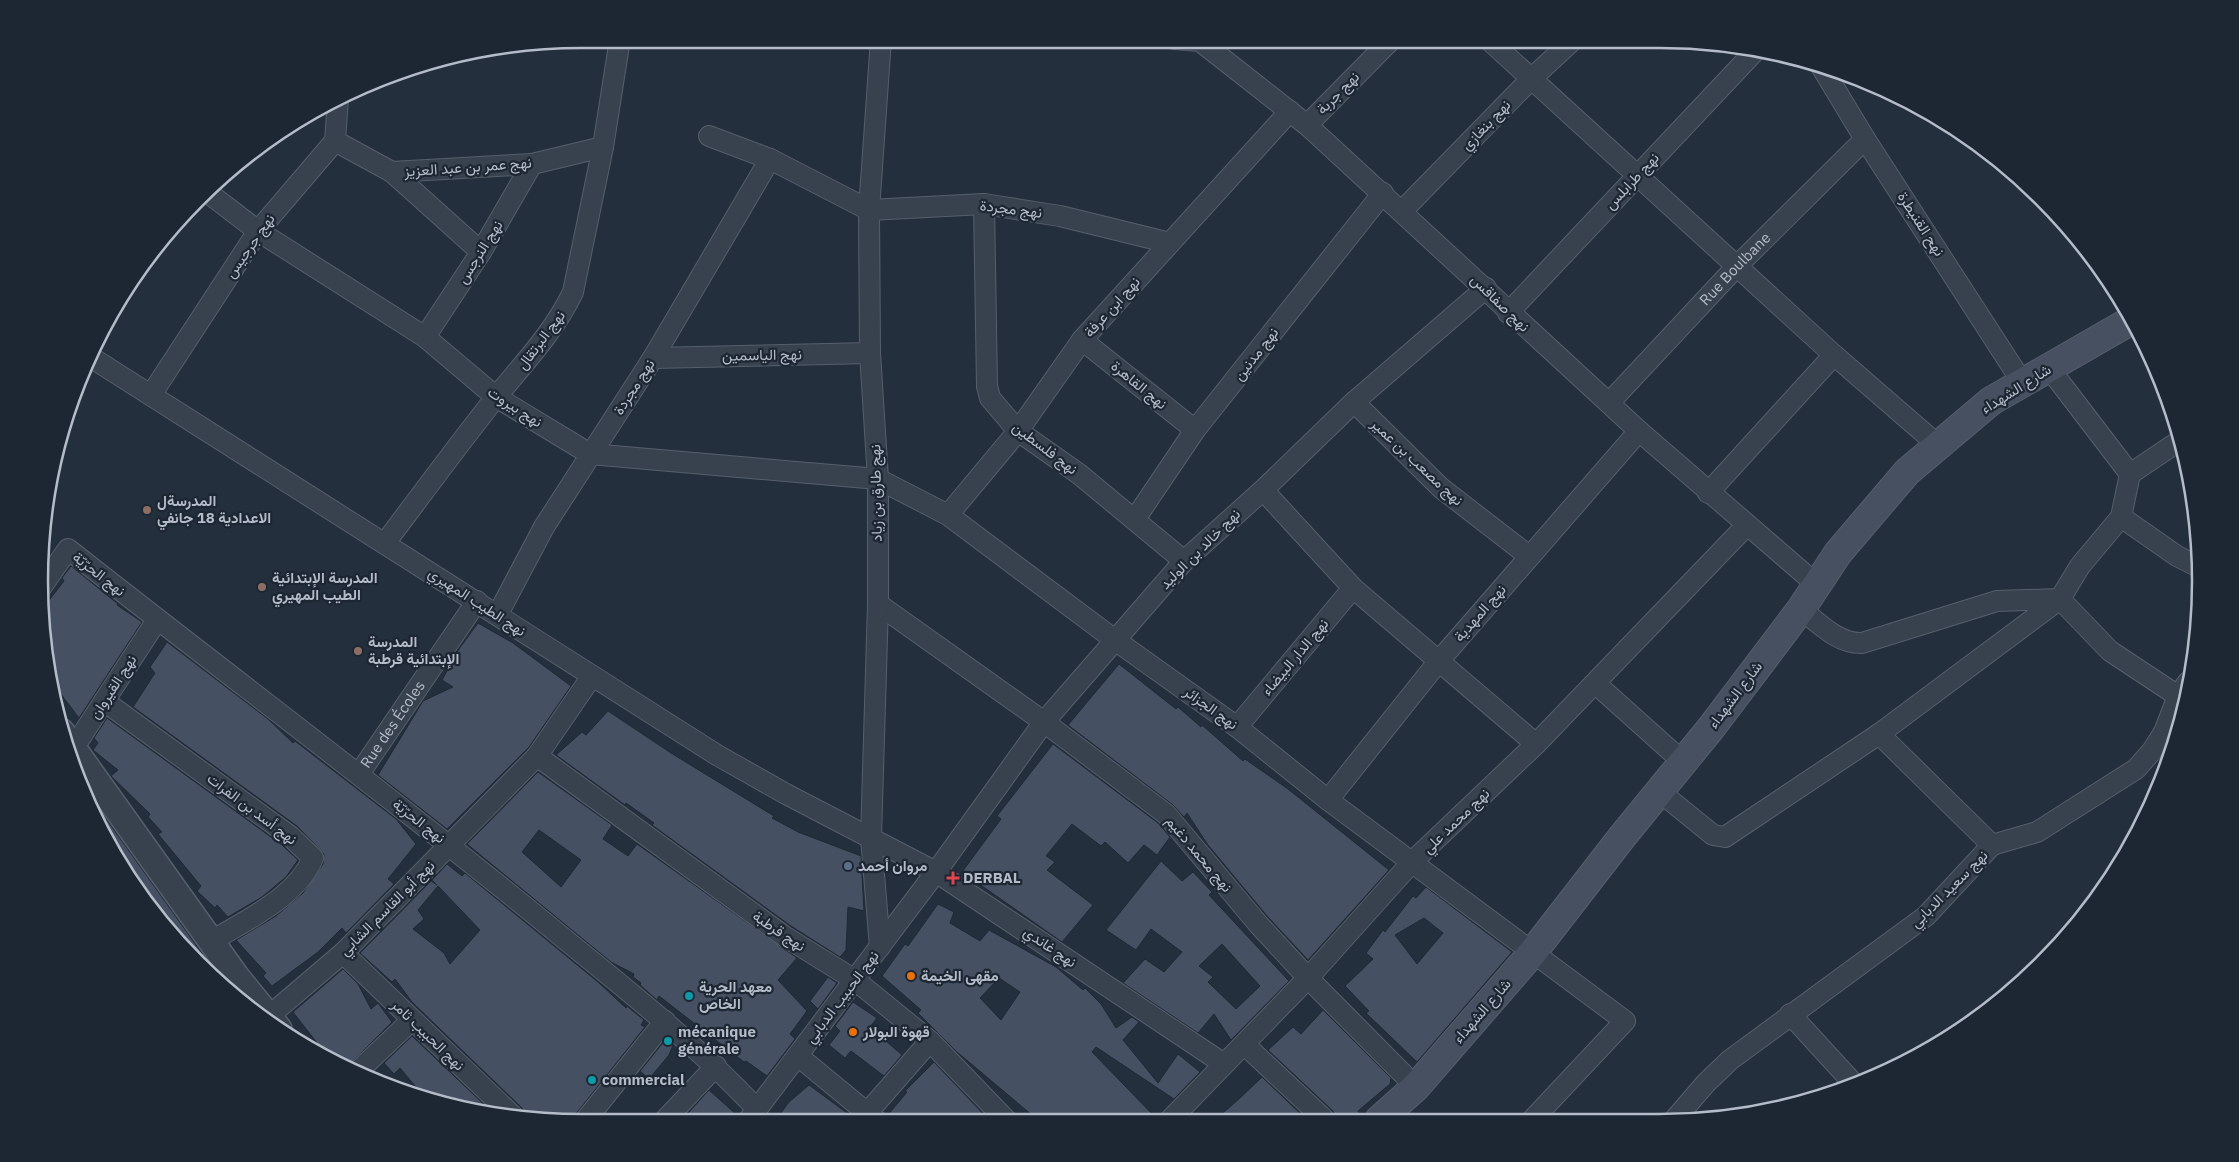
<svg xmlns="http://www.w3.org/2000/svg" width="2239" height="1162" font-family="'IBM Plex Sans',Vazirmatn,sans-serif">
	<style>
		.building { fill: #455162; stroke: #1f2835; fill-rule: evenodd }
		.lines { fill: none; stroke-linecap: round; stroke-linejoin: round }
		.minor-casing { stroke: #565f6c; stroke-width: 22 }
		.tertiary-casing { stroke: #565f6c; stroke-width: 28 }
		.secondary-casing { stroke: #565f6c; stroke-width: 30 }
		.minor { stroke: #38414e; stroke-width: 20 }
		.tertiary { stroke: #38414e; stroke-width: 25 }
		.secondary { stroke: #465061; stroke-width: 28 }
		.education-dot { fill: #8d6e63; stroke: #1d2633; stroke-width: 2 }
		.service-dot { fill: #5c6f8a; stroke: #1d2633; stroke-width: 2 }
		.health-dot { fill: #e0444e; stroke: #1d2633; stroke-width: 2 }
		.food-dot { fill: #e8710a; stroke: #1d2633; stroke-width: 2 }
		.culture-dot { fill: #0f9aa8; stroke: #1d2633; stroke-width: 2 }
		.labels { text-anchor: middle; stroke-width: 4.5; stroke-linejoin: round; paint-order: stroke }
		.street-label { font-size: 15px; fill: #b4bcc9; stroke: #1d2633 }
		.poi-label { font-size: 15px; font-weight: bold; fill: #b4bcc9; stroke: #1d2633; text-anchor: start }
		.rim { fill: none; stroke: #b4bcc9; stroke-width: 2.5 }
	</style>
	<rect width="100%" height="100%" fill="#242f3e"/>
	<path class="building" d="M71,566L118,604L117,605L142,622L79,718L51,681L40,617V612L64,581L62,578Z
		M478,623L513,643L571,686L529,747L447,829L378,775L423,701L453,687L442,680L459,649Z
		M167,642L268,719L293,743L295,741L396,819L416,844L388,879L394,884L346,933L342,928L318,952L272,986L263,976L266,973L236,940L276,916L303,893L323,864L324,854L297,826L133,707L155,673L150,667Z
		M1119,664L1176,709L1178,707L1201,727L1202,725L1243,761L1245,759L1288,789L1389,870L1308,960L1268,917L1208,845L1187,813L1184,817L1173,805L1068,725Z
		M608,711L671,753L774,816L772,818L798,832L861,856L864,911L848,907L846,950L840,957L791,926L652,825L654,823L626,803L625,805L556,755L582,732L586,735Z
		M107,718L282,845L298,860L286,877L262,897L228,917L217,905L215,908L197,891L201,886L158,834L162,832L148,817L150,814L111,776L118,770L93,750L98,743L94,738Z
		M1053,744L1158,823L1170,837L1157,855L1144,845L1128,863L1105,842L1101,846L1072,824L1046,856L1055,862L1047,870L1093,905L1062,942L962,872L1001,819L997,816Z
		M538,772L612,825L603,839L628,856L637,844L797,958L778,980L807,1011L790,1034L795,1039L767,1076L746,1061L744,1062L659,996L657,1000L640,985L641,983L633,977L634,974L611,962L467,844ZM539,830L581,860L561,887L522,852Z
		M107,820L216,973L213,976L174,939L130,882L101,828Z
		M1161,861L1182,881L1193,872L1212,892L1209,895L1289,981L1231,1040L1214,1014L1198,1033L1123,983L1145,959L1164,972L1182,952L1151,929L1136,950L1106,930ZM1222,944L1260,986L1236,1009L1208,982L1213,977L1199,966Z
		M447,864L462,876L465,873L598,982L626,1008L627,1006L644,1020L641,1025L645,1027L575,1115L572,1122H546L526,1119L522,1108L412,1002L395,979L392,982L360,953L431,881L437,885L432,880ZM438,886L480,930L450,964L444,953L413,929L424,919L418,910Z
		M1426,887L1512,952L1417,1062L1366,1013L1369,1011L1345,986L1373,959L1366,953L1383,930L1385,932L1413,896L1416,898ZM1424,918L1443,933L1417,964L1395,935Z
		M938,904L954,912L950,923L980,941L989,930L1056,967L1083,990L1085,988L1101,1004L1116,1028L1132,1017L1139,1022L1123,1040L1158,1083L1178,1054L1200,1072L1174,1099L1096,1047L1092,1052L1158,1120L1039,1121L957,1052L918,1013L921,1010L882,976L905,944L908,946ZM999,978L1020,992L1001,1020L980,998Z
		M343,969L358,984L371,1009L378,1003L392,1022L345,1069L331,1061L293,1012Z
		M828,977L837,983L818,1009L810,1001Z
		M853,1002L877,1018L870,1027L902,1055L884,1076L851,1051L845,1058L829,1045L840,1031L835,1026Z
		M1323,1010L1391,1078L1390,1084L1358,1111L1364,1120H1337L1333,1111L1268,1050L1293,1027L1301,1034Z
		M412,1036L493,1113L441,1105L426,1099L400,1068L394,1074L384,1063Z
		M666,1039L673,1045L669,1055L649,1079L640,1071Z
		M934,1062L990,1121H889L887,1116L907,1092L905,1091Z
		M1262,1077L1307,1120H1215L1240,1098Z
		M809,1085L858,1121H775L789,1102Z
		M709,1090L738,1116L736,1122H680Z"/>
	<g class="lines">
		<defs>
			<g id="minor">
				<path d="M1175,39L1200,41L1307,125L1639,431L1816,584"/>
				<path d="M1489,40L1834,355L1939,446"/>
				<path d="M1821,66L1865,139L2022,382"/>
				<path d="M1307,125L1391,40"/>
				<path d="M709,136L770,159"/>
				<path d="M335,141L392,172L481,252"/>
				<path d="M392,172L532,164L603,147"/>
				<path d="M207,192L258,231L425,337L496,397L590,454L878,479L948,515L1115,640L1237,727L1328,800L1625,1021L1533,1119"/>
				<path d="M984,204L987,386L990,398L1018,431L1079,474L1184,561"/>
				<path d="M1402,211L1531,79L1573,40"/>
				<path d="M1508,313L1756,50"/>
				<path d="M425,337L481,252L532,164"/>
				<path d="M1082,340L1195,430"/>
				<path d="M89,356L717,755L786,794L936,872L1224,1064"/>
				<path d="M653,358L870,353"/>
				<path d="M2049,368L2130,474"/>
				<path d="M151,395L258,231L335,141L338,99"/>
				<path d="M1354,402L1441,488L1529,556"/>
				<path id="s1" d="M1609,403L1737,266L1865,139"/>
				<path d="M1263,490L1353,588L1536,744"/>
				<path d="M1708,493L1834,355"/>
				<path d="M948,515L1018,431L1082,340L1290,111"/>
				<path d="M2121,517L2177,556L2197,566"/>
				<path d="M1135,519L1195,430L1383,193"/>
				<path d="M385,543C422,494 458,445 496,397C524,363 554,332 573,292L603,147L620,39"/>
				<path d="M40,589L68,549C225,673 385,792 539,918C614,980 691,1039 757,1109"/>
				<path d="M878,604L1044,722L1166,814L1259,925L1308,978L1416,1087"/>
				<path d="M1801,609C1819,623 1838,644 1862,643L1997,601L2060,599L2110,651L2178,696"/>
				<path d="M498,614L544,527L653,358L770,159L869,210L984,204L1060,216L1170,243"/>
				<path d="M1596,684L1682,761"/>
				<path d="M104,701L290,836L313,858C296,898 247,919 212,941"/>
				<path d="M1237,727L1353,588"/>
				<path d="M1879,734L1992,845"/>
				<path d="M69,755L157,620"/>
				<path d="M537,756L784,936L855,980L930,1041L1007,1121"/>
				<path id="s2" d="M359,774L477,601"/>
				<path d="M1660,792L1713,835L1725,837L1879,734L2060,599L2080,566L2121,517L2130,474L2179,441"/>
				<path d="M1328,800L1438,662L1639,431"/>
				<path d="M880,947L871,838L878,604V479L870,353L869,210L881,39"/>
				<path d="M343,953L514,1117"/>
				<path d="M1790,1014L1855,1085"/>
				<path d="M269,1016L343,953L537,756L592,676"/>
				<path d="M1245,1045L1325,1120"/>
				<path d="M798,1056L877,1121"/>
				<path d="M356,1073L412,1020"/>
				<path d="M867,1113L930,1041"/>
				<path d="M1675,1119L1706,1083L1730,1060L1926,916L1992,845L2037,832L2136,769L2152,751L2164,732L2178,696L2188,682"/>
				<path d="M1170,1120L1308,978L1412,862L1536,744L1746,526"/>
				<path d="M748,1121L936,872L1044,722L1184,561L1263,490L1354,402L1486,288"/>
				<path d="M584,1122L665,1021"/>
				<path d="M663,1122L716,1066"/>
			</g>
			<path id="tertiary" d="M61,731L236,976L279,1029"/>
			<path id="secondary" d="M1379,1120L1416,1087L1533,952L1622,837L1711,728L1801,609L1838,553L1907,472L1991,401L2132,320"/>
		</defs>
		<use href="#minor" class="minor-casing"/>
		<use href="#tertiary" class="tertiary-casing"/>
		<use href="#secondary" class="secondary-casing"/>
		<use href="#minor" class="minor"/>
		<use href="#tertiary" class="tertiary"/>
		<use href="#secondary" class="secondary"/>
	</g>
	<g class="education-dot">
		<circle cx="147" cy="510" r="5"/>
		<circle cx="262" cy="587" r="5"/>
		<circle cx="358" cy="651" r="5"/>
	</g>
	<circle class="service-dot" cx="848" cy="866" r="5"/>
	<path class="health-dot" d="M950.5 870.5h5v5h5v5h-5v5h-5v-5h-5v-5h5z"/>
	<g class="food-dot">
		<circle cx="911" cy="976" r="5"/>
		<circle cx="853" cy="1032" r="5"/>
	</g>
	<g class="culture-dot">
		<circle cx="689" cy="996" r="5"/>
		<circle cx="668" cy="1041" r="5"/>
		<circle cx="592" cy="1080" r="5"/>
	</g>
	<g class="labels">
		<g class="street-label">
			<text transform="translate(1338 93) rotate(-45)" y="5">نهج جربة</text>
			<text transform="translate(1486 125) rotate(-46)" y="5">نهج بنغازي</text>
			<text transform="translate(468 167) rotate(-4)" y="5">نهج عمر بن عبد العزيز</text>
			<text transform="translate(1632 181) rotate(-47)" y="5">نهج طرابلس</text>
			<text transform="translate(1011 209) rotate(7)" y="5">نهج مجردة</text>
			<text transform="translate(1921 224) rotate(57)" y="5">نهح القنيطرة</text>
			<text transform="translate(250 246) rotate(-55)" y="5">نهج جرجيس</text>
			<text transform="translate(480 252) rotate(-58)" y="5">نهج النرجس</text>
			<text dy="5" stroke="none"><textPath href="#s1" startOffset="184">Rue Boulbane</textPath></text>
			<text transform="translate(1500 303) rotate(44)" y="5">نهج صفاقس</text>
			<text transform="translate(1112 307) rotate(-48)" y="5">نهج ابن عرفة</text>
			<text transform="translate(541 340) rotate(-53)" y="5">نهج البرتقال</text>
			<text transform="translate(1256 354) rotate(-52)" y="5">نهج مدنين</text>
			<text transform="translate(762 355) rotate(-1)" y="5">نهج الياسمين</text>
			<text transform="translate(1139 385) rotate(39)" y="5">نهج القاهرة</text>
			<text transform="translate(634 387) rotate(-57)" y="5">نهج مجردة</text>
			<text transform="translate(2016 389) rotate(-32)" y="5">شارع الشهداء</text>
			<text transform="translate(515 407) rotate(33)" y="5">نهج بيروت</text>
			<text transform="translate(1045 448) rotate(37)" y="5">نهج فلسطين</text>
			<text transform="translate(1417 462) rotate(43)" y="5">نهج مصعب بن عمير</text>
			<text transform="translate(876 493) rotate(-91)" y="5">نهج طارق بن زياد</text>
			<text transform="translate(1200 549) rotate(-45)" y="5">نهج خالد بن الوليد</text>
			<text transform="translate(99 574) rotate(38)" y="5">نهج الحرّيّة</text>
			<text transform="translate(477 602) rotate(33)" y="5">نهج الطيب المهيري</text>
			<text transform="translate(1480 613) rotate(-49)" y="5">نهج المهدية</text>
			<text transform="translate(1295 657) rotate(-50)" y="5">نهج الدار البيضاء</text>
			<text transform="translate(113 687) rotate(-57)" y="5">نهج القيروان</text>
			<text transform="translate(1735 695) rotate(-53)" y="5">شارع الشهداء</text>
			<text transform="translate(1211 708) rotate(36)" y="5">نهج الجزائر</text>
			<text dy="5" stroke="none"><textPath href="#s2" startOffset="60">Rue des Écoles</textPath></text>
			<text transform="translate(252 809) rotate(37)" y="5">نهج أسد بن الفرات</text>
			<text transform="translate(419 821) rotate(38)" y="5">نهج الحرّيّة</text>
			<text transform="translate(1456 821) rotate(-44)" y="5">نهج محمد علي</text>
			<text transform="translate(1199 854) rotate(50)" y="5">نهج محمد دغيم</text>
			<text transform="translate(1949 889) rotate(-45)" y="5">نهج سعيد الدبابي</text>
			<text transform="translate(387 908) rotate(-45)" y="5">نهج أبو القاسم الشابي</text>
			<text transform="translate(779 931) rotate(34)" y="5">نهج قرطبة</text>
			<text transform="translate(1050 947) rotate(34)" y="5">نهج غاندي</text>
			<text transform="translate(842 997) rotate(-53)" y="5">نهج الحبيب الدبابي</text>
			<text transform="translate(1482 1011) rotate(-49)" y="5">شارع الشهداء</text>
			<text transform="translate(428 1035) rotate(44)" y="5">نهج الحبيب ثامر</text>
		</g>
		<g class="poi-label">
			<text x="157" y="506">المدرسةل<tspan x="157" dy="17">الاعدادية 18 جانفي</tspan></text>
			<text x="272" y="583">المدرسة الإبتدائية<tspan x="272" dy="17">الطيب المهيري</tspan></text>
			<text x="368" y="647">المدرسة<tspan x="368" dy="17">الإبتدائية قرطبة</tspan></text>
			<text x="858" y="871">مروان أحمد</text>
			<text x="963" y="883">DERBAL</text>
			<text x="921" y="981">مقهى الخيمة</text>
			<text x="699" y="992">معهد الحرية<tspan x="699" dy="17">الخاص</tspan></text>
			<text x="678" y="1037">mécanique<tspan x="678" dy="17">générale</tspan></text>
			<text x="863" y="1037">قهوة البولار</text>
			<text x="602" y="1085">commercial</text>
		</g>
	</g>
	<path d="M0 0H2239V1162H0ZM581 48H1659A533 533 0 0 1 2192 581V581A533 533 0 0 1 1659 1114H581A533 533 0 0 1 48 581V581A533 533 0 0 1 581 48Z" fill="#1d2633" fill-rule="evenodd"/>
	<path class="rim" d="M581 48H1659A533 533 0 0 1 2192 581V581A533 533 0 0 1 1659 1114H581A533 533 0 0 1 48 581V581A533 533 0 0 1 581 48Z"/>
</svg>
